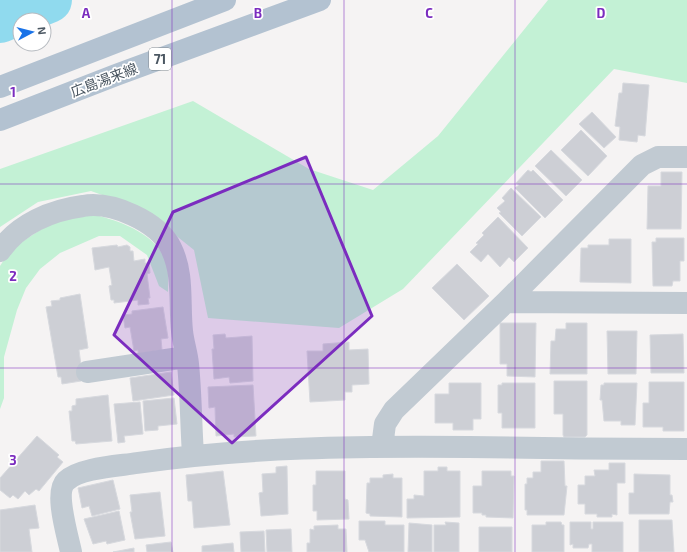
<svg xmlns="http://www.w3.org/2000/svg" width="687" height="552" font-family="'Exo 2','Noto Sans JP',sans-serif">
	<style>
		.green { fill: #c3f1d5 }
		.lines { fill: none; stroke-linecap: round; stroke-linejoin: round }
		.river { stroke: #90daee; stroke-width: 46 }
		.building { fill: #cdcfd5; stroke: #d7d9de }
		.street { stroke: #c1cad2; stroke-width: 22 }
		.primary { stroke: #b3c2d1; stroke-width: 22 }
		.marked { fill: #7b2cbf; fill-opacity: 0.2; stroke: #7b2cbf; stroke-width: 3; stroke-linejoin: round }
		.grid { fill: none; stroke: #7b2cbf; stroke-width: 1; stroke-opacity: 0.55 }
		.labels { text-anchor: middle; stroke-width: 3.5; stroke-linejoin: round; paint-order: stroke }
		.shield { fill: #fff; stroke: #808990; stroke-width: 1 }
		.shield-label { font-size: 13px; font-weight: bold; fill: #4a5661 }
		.street-label { font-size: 14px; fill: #4a5661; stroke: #fff }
		.grid-label { font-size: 13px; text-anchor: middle; font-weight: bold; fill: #7b2cbf; stroke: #fff; stroke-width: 3.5; stroke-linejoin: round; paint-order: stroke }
	</style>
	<rect width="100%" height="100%" fill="#f5f3f3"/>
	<path class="green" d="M548,0H687V83L614,69L403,289L339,328L208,318L194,250L144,210L91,191L38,202L0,227V169L193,101L309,169L373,190L438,136Z
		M95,215C121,221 162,236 167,267C169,275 168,284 168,292L159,286L147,255L120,236H99L60,253L40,269L26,288L17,310L4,357V398L0,409V266L11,249L60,217Z"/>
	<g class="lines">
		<path class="river" d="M0,20L49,0"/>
	</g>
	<path class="building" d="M623,83L649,85L645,136L638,135L637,142L619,140L620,127L615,126L619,93H622Z
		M592,112L616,137L604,148L579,124Z
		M581,130L607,156L588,176L561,150Z
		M551,150L582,180L566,196L535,166Z
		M528,170L531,172L533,170L563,200L545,218L515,188L519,185L516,183Z
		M661,172H682L681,229H647L648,186H661Z
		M511,188L541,217L522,236L499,213L501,212L497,208L505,201L502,198Z
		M498,217L528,248L514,262L509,257L500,267L488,254L481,262L470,252L478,244L476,243L484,235L482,233Z
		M656,238H684V261H680V281H673L672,286H653L652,242H656Z
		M609,239H631V283L580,282L581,248H588V245H609Z
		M117,245L118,247L127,245L130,247V251H133L134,261L145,259V263H149L150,273L147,274L150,298H148L149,304L138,305V300L114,303V300H111L109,286L112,285L109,267L95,270L92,248Z
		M457,264L489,296L464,320L432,288Z
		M80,294L88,348L79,350L82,373H79L81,381L62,384L61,377H58L46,307L52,306L51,301L60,300V298Z
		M163,307L168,338L161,339L162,350L138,354V350L134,351L130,327L125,328L123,315L132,314V311Z
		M500,323H536L535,377L507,376V364H500Z
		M566,323H587V374H550L551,341H555L556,329H566Z
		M607,331H637L636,374H608Z
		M225,334L226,338L252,336L253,381L230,383L229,377L214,379L212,349H214L213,335Z
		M683,334L684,373H651L650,335Z
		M349,342V350L368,349L369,384L352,385V392H345V400L310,402L307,351H323V344Z
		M171,372L174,395L133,401L130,378Z
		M554,381H587V435L585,437H564L563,435V414H554Z
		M649,382H684V431H663V427H643V403H649Z
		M449,383H481V419H473V430H453V423H435V394H449Z
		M502,383H535V428H502V413H498V385H502Z
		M604,383H637L635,425H621V421H604L602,400H600L601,385H604Z
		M253,385L256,436L234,437V434L216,436L215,407L209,408L208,387Z
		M108,395L112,441L76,444L75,441H72L69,411H72V406L76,405V399Z
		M174,398L177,424L158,426V430L145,431L143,401Z
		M140,402L143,434L124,436L125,442L118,443L114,404Z
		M37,436L59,455L57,457L63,462L39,491L36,489L29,495L25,491L18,499L13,495L10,498L0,490V478Z
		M541,461H564L565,486H567L564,515H527V510H525V484H527V478H533V472H541Z
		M609,463H625V483H617V515L612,514V517H597V514H585V504H578V485H585V476H595L594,470H609Z
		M287,466L288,514L261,516L259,493L263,492L262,474L276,473V467Z
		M438,467H447V471H460V517L407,518V499H414V495L424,496V471H438Z
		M223,471L230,525L194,528L192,501H188L186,475Z
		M316,471H345V499L348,500L349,519L317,520V511H313V485H316Z
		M482,471H511V476H514L513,518L486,517V515H482V513H473V486H482Z
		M393,474V478H402V517L370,516V514L366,513L367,483H370V478H383V475Z
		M634,474L670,475V495H672L673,502H670L669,514H629V493H634Z
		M113,480L120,509L92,516L89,506L82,508L78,488Z
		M160,492L165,536L135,539L130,512H132L130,495Z
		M35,505L39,528L29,529L32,552H0V510Z
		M119,511L125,540L107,544L106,541L93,544L84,519Z
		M639,520H672L674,552H639Z
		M359,521H385V525H404V552H369L365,540H359Z
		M445,522L459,523V552H434V525H446Z
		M546,522H561L562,525H564V552H532V525H546Z
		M570,522H591V529H593V522H623V552H592V544H589L588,548H573V544L570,545Z
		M409,523L432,525V552H408Z
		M338,525V529H346L347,552H307V543H310V529L314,530V526Z
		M479,527H512V552H479Z
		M291,529L292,552H267L266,530Z
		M264,531L265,552H241L240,532Z
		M171,542L173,552H147L146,545Z
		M233,543L234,552H202V546Z
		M134,548V552H113Z"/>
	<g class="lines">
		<path class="street" d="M0,251C18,224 52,210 83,206C111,201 158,221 171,248C184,274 179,303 182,331C183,342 187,353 188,364C191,394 191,425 193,455
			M506,302L687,303
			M87,372L186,357
			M382,447L385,424L394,410L506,302L642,165L658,157H687
			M71,552C68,537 54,492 66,481C79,468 118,466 137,463C247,447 358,446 469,447C542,448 614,449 687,449"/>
		<path class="primary" d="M0,87L225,0
			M0,120L116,75L320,0"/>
	</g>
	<path class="marked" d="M306,157L372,316L232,443L114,335L173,212Z"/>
	<path class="grid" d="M172,0V552M344,0V552M515,0V552M0,184H687M0,368H687"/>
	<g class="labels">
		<rect class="shield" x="149" y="48" width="22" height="22" rx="3"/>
		<g class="shield-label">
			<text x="160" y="64">71</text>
		</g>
		<g class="street-label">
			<text transform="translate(104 80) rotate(-21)" y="5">広島湯来線</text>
		</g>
	</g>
	<g class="grid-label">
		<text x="86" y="18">A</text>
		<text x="258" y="18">B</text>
		<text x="429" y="18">C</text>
		<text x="601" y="18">D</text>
		<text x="13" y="97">1</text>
		<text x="13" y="281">2</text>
		<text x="13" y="465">3</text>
	</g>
	<g transform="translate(32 32) rotate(83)"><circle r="19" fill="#ffffff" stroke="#b7bbc0"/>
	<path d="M0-3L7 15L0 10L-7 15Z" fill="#1a73e8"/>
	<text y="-6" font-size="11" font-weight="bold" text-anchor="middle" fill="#4a5661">N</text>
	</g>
</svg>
